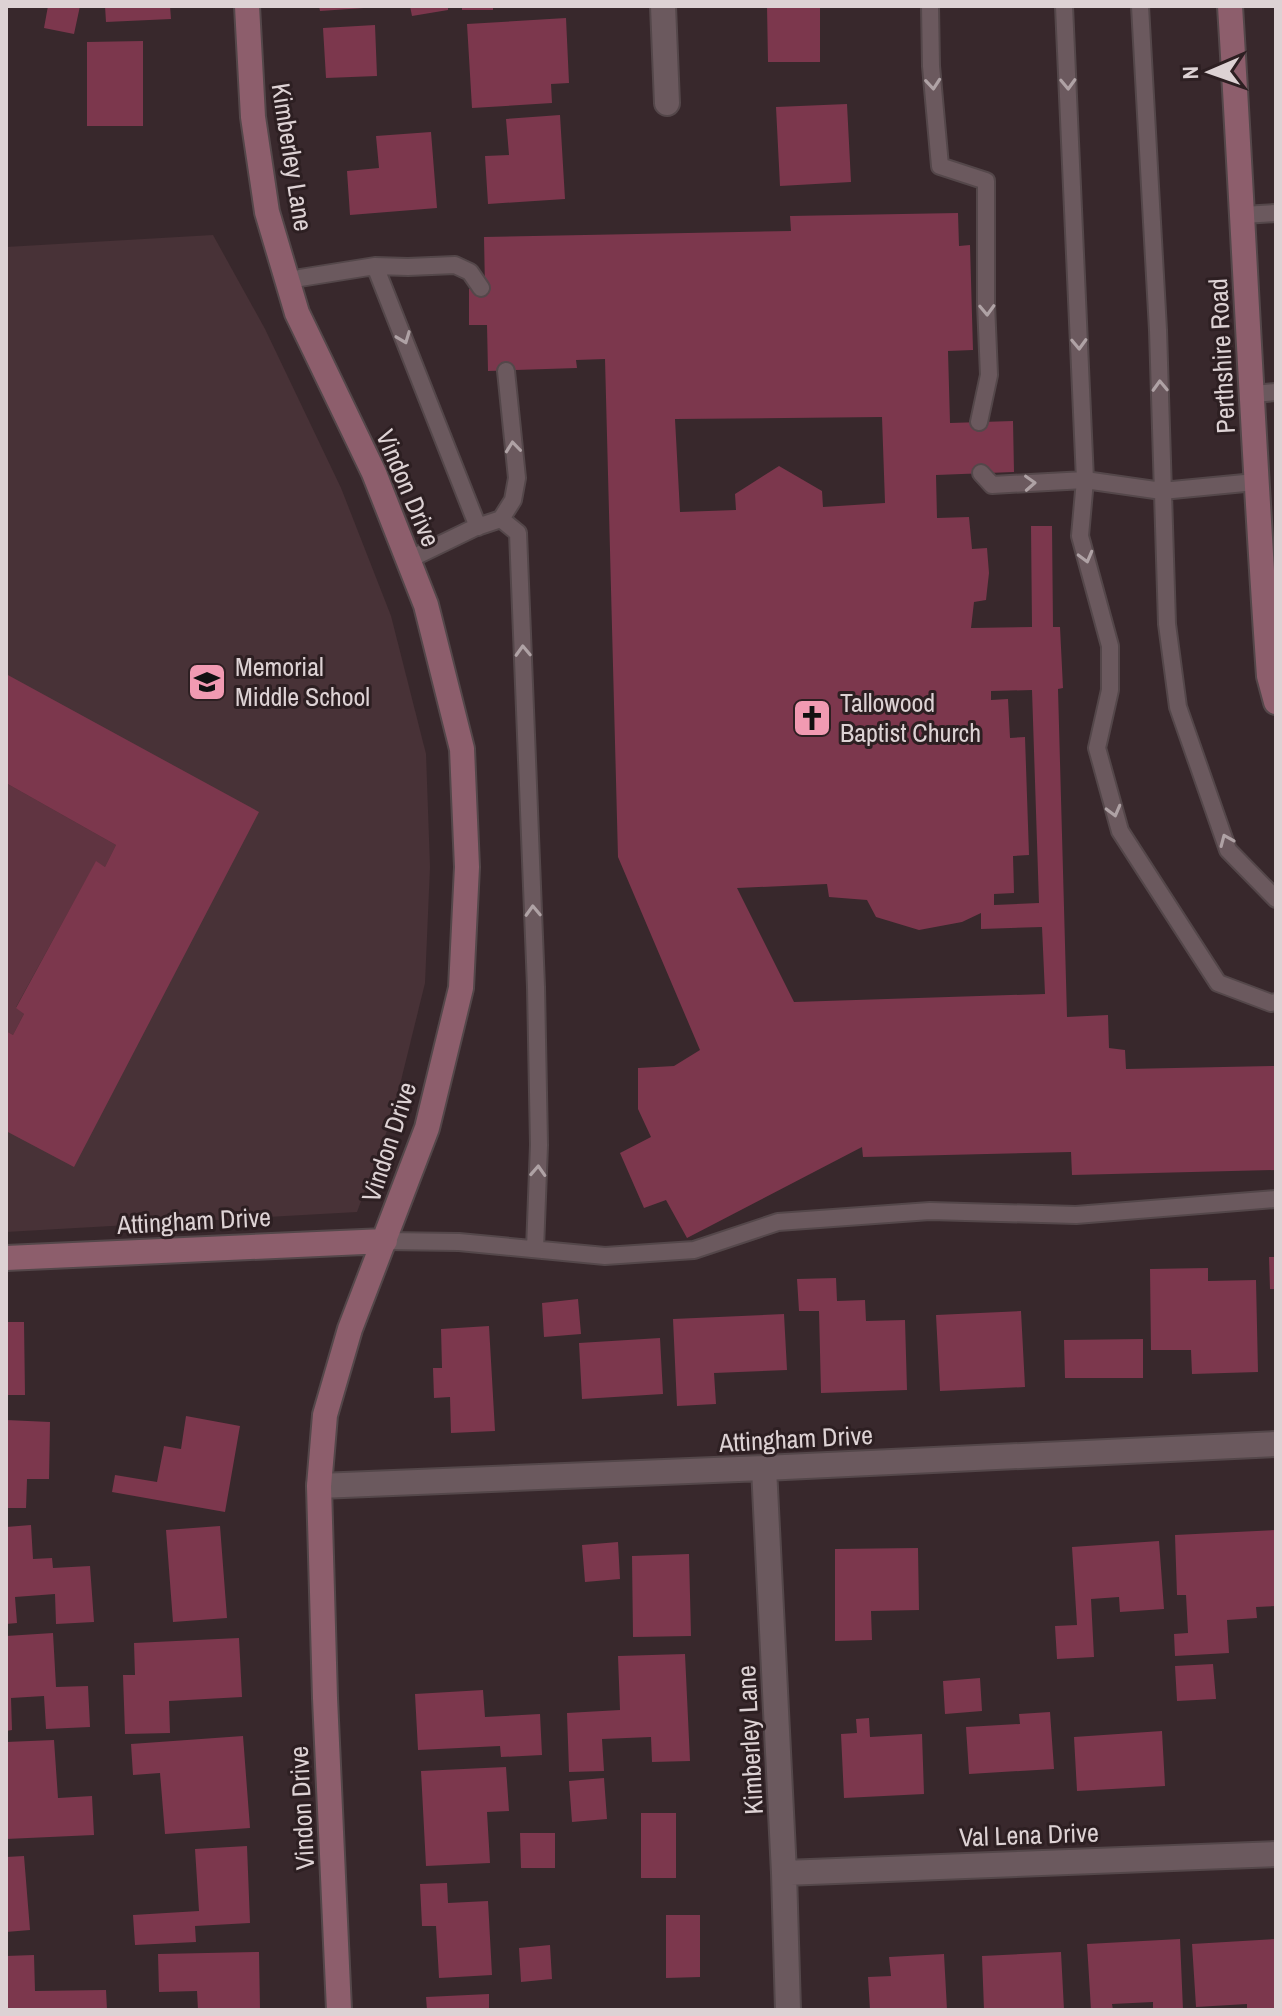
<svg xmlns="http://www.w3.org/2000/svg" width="1282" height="2016" font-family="'Archivo Narrow',sans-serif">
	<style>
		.built { fill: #483237 }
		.green { fill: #603441 }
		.building { fill: #7c374d; fill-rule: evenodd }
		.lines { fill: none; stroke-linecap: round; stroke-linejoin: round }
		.lane-casing { stroke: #54474a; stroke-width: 20 }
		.street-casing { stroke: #54474a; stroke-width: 28 }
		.secondary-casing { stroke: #54474a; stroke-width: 28 }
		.lane { stroke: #6b595e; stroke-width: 16 }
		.street { stroke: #6b595e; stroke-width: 24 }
		.secondary { stroke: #8d5e6c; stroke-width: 24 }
		.oneway { stroke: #afa2a5 }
		.labels { text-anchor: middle; stroke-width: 6; stroke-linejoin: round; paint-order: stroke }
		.street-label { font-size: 26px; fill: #ddd2d4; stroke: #2d1f22 }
		.poi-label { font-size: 26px; fill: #ddd2d4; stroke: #2d1f22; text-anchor: start }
	</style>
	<rect width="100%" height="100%" fill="#38282c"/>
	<path class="built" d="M213,235L265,329L341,488L391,616L426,754L430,867L425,983L392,1117L357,1212L6,1232V247Z"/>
	<path class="green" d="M6,783L116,845L105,867L96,862L16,1007L24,1014L13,1035L6,1031Z"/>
	<path class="building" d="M48,6H80L74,34L44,28Z
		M105,6H170L171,19L106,22Z
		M319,6H364V8L320,11Z
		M410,6H448V10L412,16Z
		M462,6H493V10H462Z
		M767,6H820V62H768Z
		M566,18L569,83L551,84L552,103L472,108L467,24Z
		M375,25L377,76L326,78L323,28Z
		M143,41V126H87V42Z
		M847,104L851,182L780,186L776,107Z
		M560,115L565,199L488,204L485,156L509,155L506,119Z
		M431,132L437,208L350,215L347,171L379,168L376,136Z
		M958,213L959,246L970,245L973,350L948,351L950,423L1013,421L1014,472L936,475L937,518L969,517L972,549L987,548L989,573L986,600L974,602L971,628L1032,627L1031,526H1052L1053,627H1060L1063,688L1058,689L1067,1017L1108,1015L1109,1048L1125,1050L1126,1069L1276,1066V1170L1072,1175L1071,1152L863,1157L862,1147L687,1238L666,1200L644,1208L620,1153L651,1137L638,1109V1068L674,1066L700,1050L618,857L605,359L576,360L577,368L488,371L487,325H469V289H485L484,237L791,231L790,216ZM882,417L885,503L823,507L822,491L779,466L735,494L736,510L680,512L675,419ZM1032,690L1039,903L994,905V894L1014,893L1013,856L1029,855L1025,737L1010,738L1008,699L991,700V691ZM827,884L829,897L867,900L876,917L919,930L962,922L981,913V929L1042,927L1045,994L794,1002L737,888Z
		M6,674L259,812L74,1167L6,1131V1031L13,1035L24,1014L16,1008L96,861L105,867L116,845L6,783Z
		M1269,1257H1276V1289H1270Z
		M1208,1268V1281L1256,1280L1258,1372L1192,1374L1191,1350H1151L1150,1269Z
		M836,1278L837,1301L865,1300L866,1321L905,1320L907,1390L821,1393L819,1311H799L797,1279Z
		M578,1299L581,1334L544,1337L542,1303Z
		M1021,1311L1025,1387L940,1391L936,1315Z
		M784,1314L787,1370L714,1373L716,1404L677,1406L673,1319Z
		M6,1322H24L25,1395H6Z
		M489,1326L495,1431L451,1433L450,1397L434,1398L433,1368H442L441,1329Z
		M660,1338L663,1394L582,1399L579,1343Z
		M1143,1339V1378H1065L1064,1340Z
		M186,1416L240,1426L225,1512L112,1492L115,1475L157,1482L164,1446L181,1449Z
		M6,1420L50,1422L49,1479H27L26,1508H6Z
		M31,1525L33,1559L52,1558L53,1568L90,1566L94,1622L56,1624L55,1594L15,1597L17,1623L6,1624V1527Z
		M220,1526L227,1618L173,1622L166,1530Z
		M1276,1530V1606L1256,1607L1257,1618L1227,1620L1229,1653L1175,1656L1174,1634L1188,1633L1186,1595H1177L1175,1535Z
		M1159,1541L1164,1609L1120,1612L1119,1597L1091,1599L1094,1657L1057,1659L1055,1626L1077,1625L1072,1547Z
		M618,1542L620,1579L585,1582L582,1545Z
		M918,1548L919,1610L871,1611L872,1640L835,1641V1549Z
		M689,1554L691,1636L633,1637L632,1556Z
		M53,1633L56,1687L88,1686L90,1727L46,1729L44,1696L11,1698L12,1730L6,1731V1636Z
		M239,1638L242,1697L169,1701L170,1733L125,1734L123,1675H135L134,1643Z
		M685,1654L690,1761L652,1762L651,1737L602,1739L604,1771L569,1772L567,1713L620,1710L618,1656Z
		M1213,1664L1216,1699L1177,1701L1175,1666Z
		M980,1678L982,1711L945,1714L943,1681Z
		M483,1690L485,1717L540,1714L542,1755L501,1757L500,1746L418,1750L415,1694Z
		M1050,1712L1054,1769L969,1774L966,1727L1020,1724L1019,1714Z
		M869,1718L870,1737L922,1734L924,1794L844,1798L841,1734L857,1733L856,1719Z
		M1162,1731L1165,1786L1077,1791L1074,1737Z
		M243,1736L250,1828L165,1834L160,1773L133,1775L131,1744Z
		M54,1740L58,1798L92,1796L94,1835L6,1839V1742Z
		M506,1767L509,1811L487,1812L490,1863L426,1866L421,1771Z
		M604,1778L607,1819L572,1822L569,1781Z
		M641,1813H676V1878H641Z
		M520,1833H555V1868H521Z
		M247,1846L250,1923L195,1926L196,1942L135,1945L133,1915L199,1911L195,1849Z
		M24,1856L30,1930L6,1932V1857Z
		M447,1883L448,1903L488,1901L492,1975L439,1978L436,1926H422L420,1884Z
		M666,1915H700V1977L666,1978Z
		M1180,1939L1183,2010H1153V2002L1112,2004L1113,2010H1091L1087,1944Z
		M1276,1939V2010H1247V2004L1196,2007L1192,1944Z
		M550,1945L552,1979L521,1982L519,1948Z
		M259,1952L260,2010H198L197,1991L159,1992L158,1954Z
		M1061,1952L1064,2010H984L982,1956Z
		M944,1954L947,2010H870L868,1977L891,1976L889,1957Z
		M34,1955L35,1991L106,1990L107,2010H6V1956Z
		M489,1994V2010H427L426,1997Z"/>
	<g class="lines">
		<defs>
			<path id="lane" d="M930,6L931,66L940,166L986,181V304L989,375L979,422
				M1064,6L1085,480L1080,536L1110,646V690L1097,748L1120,831L1218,983L1271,1003L1276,1002
				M1140,6L1158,330L1167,624L1178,707L1228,850L1276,899
				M1243,215L1276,213
				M375,266L478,527
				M288,282L300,278L375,266L408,267L455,265L470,272L481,288
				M1253,394L1276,392
				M981,473L992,485L1085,480L1162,491L1255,482
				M501,519L513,500L517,478L506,371
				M408,560L474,528L501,519L518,533L536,987L539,1145L535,1249
				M385,1241L459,1242L605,1256L694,1250L778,1222L930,1211L1076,1215L1276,1199"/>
			<path id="street" d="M663,6L667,103
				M764,1468L784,1873L788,2010
				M319,1486L764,1468L1276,1444
				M784,1873L1276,1854"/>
			<path id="secondary" d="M247,6L253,117L267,212L297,313L374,473L426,605L462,749L467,867L461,988L427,1128L350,1329L325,1415L319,1486L325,1698L339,2010
				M1230,6C1244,229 1253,453 1269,676L1276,702
				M6,1258L385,1241"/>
		</defs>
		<use href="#lane" class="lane-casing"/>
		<use href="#street" class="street-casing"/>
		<use href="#secondary" class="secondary-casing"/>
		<use href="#lane" class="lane"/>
		<use href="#street" class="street"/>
		<use href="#secondary" class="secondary"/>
	</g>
	<defs><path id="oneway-chevron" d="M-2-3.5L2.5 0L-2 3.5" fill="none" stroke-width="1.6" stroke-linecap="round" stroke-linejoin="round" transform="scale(2)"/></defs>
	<g class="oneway">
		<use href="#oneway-chevron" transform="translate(933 84) rotate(85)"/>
		<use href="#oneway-chevron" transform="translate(1068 84) rotate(88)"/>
		<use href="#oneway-chevron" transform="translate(987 310) rotate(88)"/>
		<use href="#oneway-chevron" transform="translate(404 338) rotate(69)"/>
		<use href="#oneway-chevron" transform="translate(1079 344) rotate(88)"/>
		<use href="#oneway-chevron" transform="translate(1160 386) rotate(-92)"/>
		<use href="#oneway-chevron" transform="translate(513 447) rotate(-96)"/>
		<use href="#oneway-chevron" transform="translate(1030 483) rotate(-3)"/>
		<use href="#oneway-chevron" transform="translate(1086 557) rotate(75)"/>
		<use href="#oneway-chevron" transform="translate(523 651) rotate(-92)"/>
		<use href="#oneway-chevron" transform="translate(1114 811) rotate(75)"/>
		<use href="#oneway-chevron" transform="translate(1226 840) rotate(-113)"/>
		<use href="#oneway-chevron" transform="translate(533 911) rotate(-92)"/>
		<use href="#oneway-chevron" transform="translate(538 1171) rotate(-87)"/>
	</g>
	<defs>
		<symbol id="school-square" viewBox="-11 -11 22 22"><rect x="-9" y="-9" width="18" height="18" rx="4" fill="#f19ab2" stroke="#2d1f22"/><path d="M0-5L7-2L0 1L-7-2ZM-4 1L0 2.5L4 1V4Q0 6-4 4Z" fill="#111"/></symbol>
		<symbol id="church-square" viewBox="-11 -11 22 22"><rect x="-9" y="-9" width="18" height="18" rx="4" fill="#f19ab2" stroke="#2d1f22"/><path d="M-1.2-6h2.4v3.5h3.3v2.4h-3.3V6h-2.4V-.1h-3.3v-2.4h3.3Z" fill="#111"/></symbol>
	</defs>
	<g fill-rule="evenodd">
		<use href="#school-square" x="185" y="660" width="44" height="44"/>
		<use href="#church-square" x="790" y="696" width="44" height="44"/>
	</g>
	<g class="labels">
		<g class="street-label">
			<text transform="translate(292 157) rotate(81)" y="9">Kimberley Lane</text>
			<text transform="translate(1222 356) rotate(-93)" y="9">Perthshire Road</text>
			<text transform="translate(408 488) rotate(67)" y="9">Vindon Drive</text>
			<text transform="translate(389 1142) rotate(-72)" y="9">Vindon Drive</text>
			<text transform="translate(194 1221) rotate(-3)" y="9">Attingham Drive</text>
			<text transform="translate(796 1439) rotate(-3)" y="9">Attingham Drive</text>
			<text transform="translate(750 1740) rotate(-93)" y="9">Kimberley Lane</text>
			<text transform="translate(302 1808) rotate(-93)" y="9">Vindon Drive</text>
			<text transform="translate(1029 1835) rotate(-2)" y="9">Val Lena Drive</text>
		</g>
		<g class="poi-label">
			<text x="235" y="676">Memorial<tspan x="235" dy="30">Middle School</tspan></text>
			<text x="840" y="712">Tallowood<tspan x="840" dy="30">Baptist Church</tspan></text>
		</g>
	</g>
	<rect width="1282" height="2016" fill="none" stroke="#ddd2d4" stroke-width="16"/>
	<g transform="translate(1210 72) rotate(268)" stroke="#2d1f22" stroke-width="6" paint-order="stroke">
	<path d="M0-6L14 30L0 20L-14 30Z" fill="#ddd2d4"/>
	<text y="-12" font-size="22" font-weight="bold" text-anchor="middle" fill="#ddd2d4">N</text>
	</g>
</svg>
